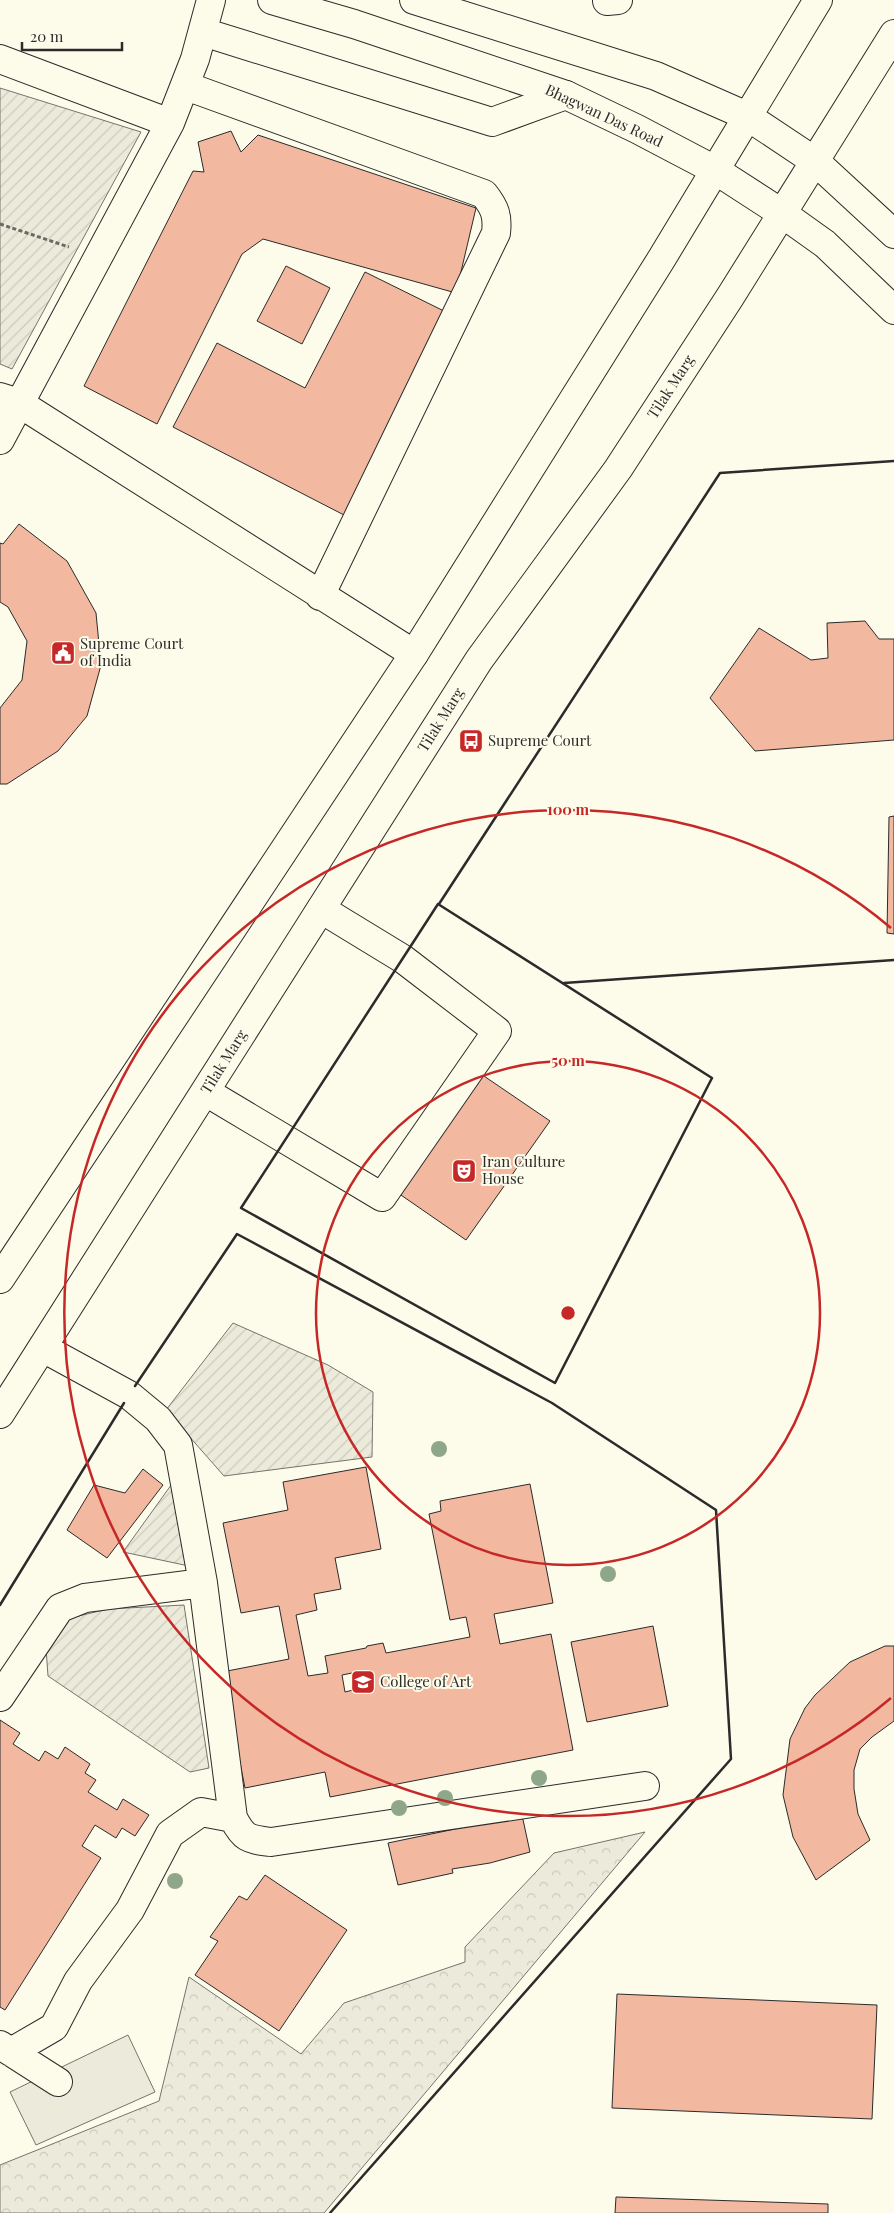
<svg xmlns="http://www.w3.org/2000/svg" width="894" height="2213" font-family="'Playfair Display',serif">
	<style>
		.forest { fill: url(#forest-crowns); stroke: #74746e }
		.park { fill: #ecebdb; stroke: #74746e }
		.garden { fill: url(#garden-furrows); stroke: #74746e }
		.building { fill: #f2b8a0; stroke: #2b2b2b; fill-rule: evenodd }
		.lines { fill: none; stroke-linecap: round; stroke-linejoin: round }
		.minor-casing { stroke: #2b2b2b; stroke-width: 30 }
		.major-casing { stroke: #2b2b2b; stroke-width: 30 }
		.path { stroke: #6a6964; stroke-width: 3; stroke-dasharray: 4 2.5; stroke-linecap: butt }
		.minor { stroke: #fdfbea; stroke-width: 28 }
		.major { stroke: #fdfbea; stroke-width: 28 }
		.wall { stroke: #2b2b2b; stroke-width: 2.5 }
		.tree { fill: #8ea78a }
		.ring { fill: none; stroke: #c62828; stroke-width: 2.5 }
		.labels { text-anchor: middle; stroke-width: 4; stroke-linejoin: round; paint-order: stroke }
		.street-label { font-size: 15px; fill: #2b2b2b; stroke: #fdfbea }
		.poi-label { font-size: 15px; fill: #2b2b2b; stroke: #fdfbea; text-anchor: start }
		.centre { fill: #c62828; stroke: #fdfbea; stroke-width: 2.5 }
		.ring-label { font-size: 15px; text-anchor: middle; font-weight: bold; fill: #c62828; stroke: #fdfbea; stroke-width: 4; stroke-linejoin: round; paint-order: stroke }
	</style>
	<defs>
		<pattern id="forest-crowns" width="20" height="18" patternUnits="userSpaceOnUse" patternTransform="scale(1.25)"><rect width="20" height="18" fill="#ecebdb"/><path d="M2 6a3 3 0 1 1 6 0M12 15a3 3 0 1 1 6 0" fill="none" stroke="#cbcabc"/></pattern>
		<pattern id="garden-furrows" width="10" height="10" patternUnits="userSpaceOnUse" patternTransform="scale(1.25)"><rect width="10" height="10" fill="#ecebdb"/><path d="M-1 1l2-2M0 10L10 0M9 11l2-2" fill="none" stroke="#cbcabc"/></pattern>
	</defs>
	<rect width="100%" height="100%" fill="#fdfbea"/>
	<path class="forest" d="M645,1832L324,2213H0V2165L159,2101L189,1977L301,2054L344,2003L465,1962V1947L554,1853Z"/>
	<path class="park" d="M128,2035L155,2092L36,2145L10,2092Z"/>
	<path class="garden" d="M0,88L141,132L12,369L0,364Z
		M233,1323L328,1365L373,1392L372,1457L224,1476L166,1410Z
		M174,1481L189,1566L123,1552Z
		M184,1605L209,1768L190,1772L48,1676L46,1648L70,1618L108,1609Z"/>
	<path class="building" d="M231,131L241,152L258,135L476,208L456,293L263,239L242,254L157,424L84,386L193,171L204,172L198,142Z
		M286,266L330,288L302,344L257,321Z
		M365,272L448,313L344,515L173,427L217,343L305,388Z
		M19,524L67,561L96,613L101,665L87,716L58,751L7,784H0V708L22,680L27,641L8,607L0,602V543L3,544Z
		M865,621L879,639H894V740L755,751L710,698L759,628L811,660L828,658L827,623Z
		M894,816V934L887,933L889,817Z
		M481,1074L550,1121L466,1240L398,1193Z
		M366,1467L381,1549L335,1558L341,1589L314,1594L317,1610L296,1615L308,1676L328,1673L325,1656L366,1648L367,1646L383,1643L386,1653L470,1637L466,1617L450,1620L429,1514L441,1511L440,1501L530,1484L553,1603L494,1614L500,1644L551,1634L573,1750L330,1797L325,1772L245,1788L222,1672L289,1659L279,1606L241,1613L223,1523L288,1510L283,1482ZM357,1672L361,1688L345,1692L342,1675Z
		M143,1469L163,1485L107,1558L67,1530L94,1485L125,1493Z
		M653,1626L668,1706L587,1722L571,1642Z
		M885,1646H894V1721L872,1737L860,1749L854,1770V1789L858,1814L870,1840L816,1880L793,1837L783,1795L790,1739L805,1708L815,1695L850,1662Z
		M0,1720L20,1733L13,1744L39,1761L45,1751L58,1759L65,1747L90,1764L85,1773L96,1780L88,1792L117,1810L123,1799L149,1815L135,1836L122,1828L116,1838L95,1825L82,1846L101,1858L5,2010L0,2007Z
		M522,1815L530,1852L490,1863L452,1869L453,1873L398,1885L388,1843Z
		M265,1875L347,1930L279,2031L195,1975L218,1941L210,1937L239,1896L247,1900Z
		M617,1994L877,2005L872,2119L612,2108Z
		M616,2197L828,2204V2213H615Z"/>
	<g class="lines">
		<defs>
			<path id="minor" d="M607,1L618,0
				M203,32L492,122L566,95
				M0,59L170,123
				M186,86L484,194C495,208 498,216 496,233L320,596
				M0,397L19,403L414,654
				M0,440L170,123L195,59L211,0
				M206,1092L382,1197L497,1031L403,959L321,909
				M43,1348L129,1395L158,1419L178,1445L203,1583L233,1818C244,1839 248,1839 271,1842L645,1786
				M0,1697L60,1608L85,1598L203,1583
				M0,2045L58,2082
				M11,2052L54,2027L78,1981L130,1910L170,1834L201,1812L233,1818"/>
			<path id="major" d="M272,0L354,24L566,95L637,129L715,170L783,214L825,244L894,310
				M414,0L656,76L747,116L816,162L894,234
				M0,1279L414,654L662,258L818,0
				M0,1414L479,660L618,469L730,297L894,34"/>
		</defs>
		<use href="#minor" class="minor-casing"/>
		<use href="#major" class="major-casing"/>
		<path class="path" d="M0,224L69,247"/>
		<use href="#minor" class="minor"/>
		<use href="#major" class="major"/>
		<path class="wall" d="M438,904L712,1078L555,1383L241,1208Z
			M439,904L720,473L894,461
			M564,983L894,960
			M135,1386L237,1234L552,1403L716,1510L731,1759L330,2213
			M0,1605L124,1403"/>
	</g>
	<g class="tree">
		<circle cx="439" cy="1449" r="8"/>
		<circle cx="608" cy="1574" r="8"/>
		<circle cx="539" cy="1778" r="8"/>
		<circle cx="445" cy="1798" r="8"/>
		<circle cx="399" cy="1808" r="8"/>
		<circle cx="175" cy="1881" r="8"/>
	</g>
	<g class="ring">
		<circle cx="568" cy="1313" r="252"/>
		<path d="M891 1698A503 503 0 1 1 891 928"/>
	</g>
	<defs>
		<symbol id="civic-square" viewBox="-11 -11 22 22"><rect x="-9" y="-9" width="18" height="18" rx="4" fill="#c62828" stroke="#fdfbea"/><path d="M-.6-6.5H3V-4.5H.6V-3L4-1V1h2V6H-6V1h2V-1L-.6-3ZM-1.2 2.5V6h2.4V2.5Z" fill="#fff"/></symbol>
		<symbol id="bus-square" viewBox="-11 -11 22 22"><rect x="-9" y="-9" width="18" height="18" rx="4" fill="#c62828" stroke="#fdfbea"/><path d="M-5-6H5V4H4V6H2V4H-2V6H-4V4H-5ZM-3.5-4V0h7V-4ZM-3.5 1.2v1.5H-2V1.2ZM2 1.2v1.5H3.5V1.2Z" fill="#fff"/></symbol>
		<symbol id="theatre-square" viewBox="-11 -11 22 22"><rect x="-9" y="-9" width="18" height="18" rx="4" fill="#c62828" stroke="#fdfbea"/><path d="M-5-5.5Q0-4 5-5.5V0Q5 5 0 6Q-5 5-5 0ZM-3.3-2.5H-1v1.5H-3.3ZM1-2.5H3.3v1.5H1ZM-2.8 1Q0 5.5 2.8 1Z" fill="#fff"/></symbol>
		<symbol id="university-square" viewBox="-11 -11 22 22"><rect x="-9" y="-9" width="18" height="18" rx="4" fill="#c62828" stroke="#fdfbea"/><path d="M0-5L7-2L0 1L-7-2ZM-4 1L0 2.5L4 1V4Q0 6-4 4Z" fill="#fff"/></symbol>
	</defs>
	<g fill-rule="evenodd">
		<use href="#civic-square" x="49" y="639" width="28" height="28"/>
		<use href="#bus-square" x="457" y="727" width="28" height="28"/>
		<use href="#theatre-square" x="450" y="1157" width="28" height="28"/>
		<use href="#university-square" x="349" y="1668" width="28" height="28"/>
	</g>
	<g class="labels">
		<g class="street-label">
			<text transform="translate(604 116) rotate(25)" y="5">Bhagwan Das Road</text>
			<text transform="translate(671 387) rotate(-57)" y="5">Tilak Marg</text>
			<text transform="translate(441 720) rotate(-58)" y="5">Tilak Marg</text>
			<text transform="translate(224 1062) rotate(-58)" y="5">Tilak Marg</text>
		</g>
		<g class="poi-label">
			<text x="80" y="649">Supreme Court<tspan x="80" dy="17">of India</tspan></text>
			<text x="488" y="746">Supreme Court</text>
			<text x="482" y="1167">Iran Culture<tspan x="482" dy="17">House</tspan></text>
			<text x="380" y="1687">College of Art</text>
		</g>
	</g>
	<circle cx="568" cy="1313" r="8" class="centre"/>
	<g class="ring-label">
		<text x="568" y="815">100 m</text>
		<text x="568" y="1066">50 m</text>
	</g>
	<path d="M22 42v8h100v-8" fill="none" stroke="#2b2b2b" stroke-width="2.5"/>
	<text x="30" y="42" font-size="15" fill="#2b2b2b" stroke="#fdfbea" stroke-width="4" paint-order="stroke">20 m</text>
</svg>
